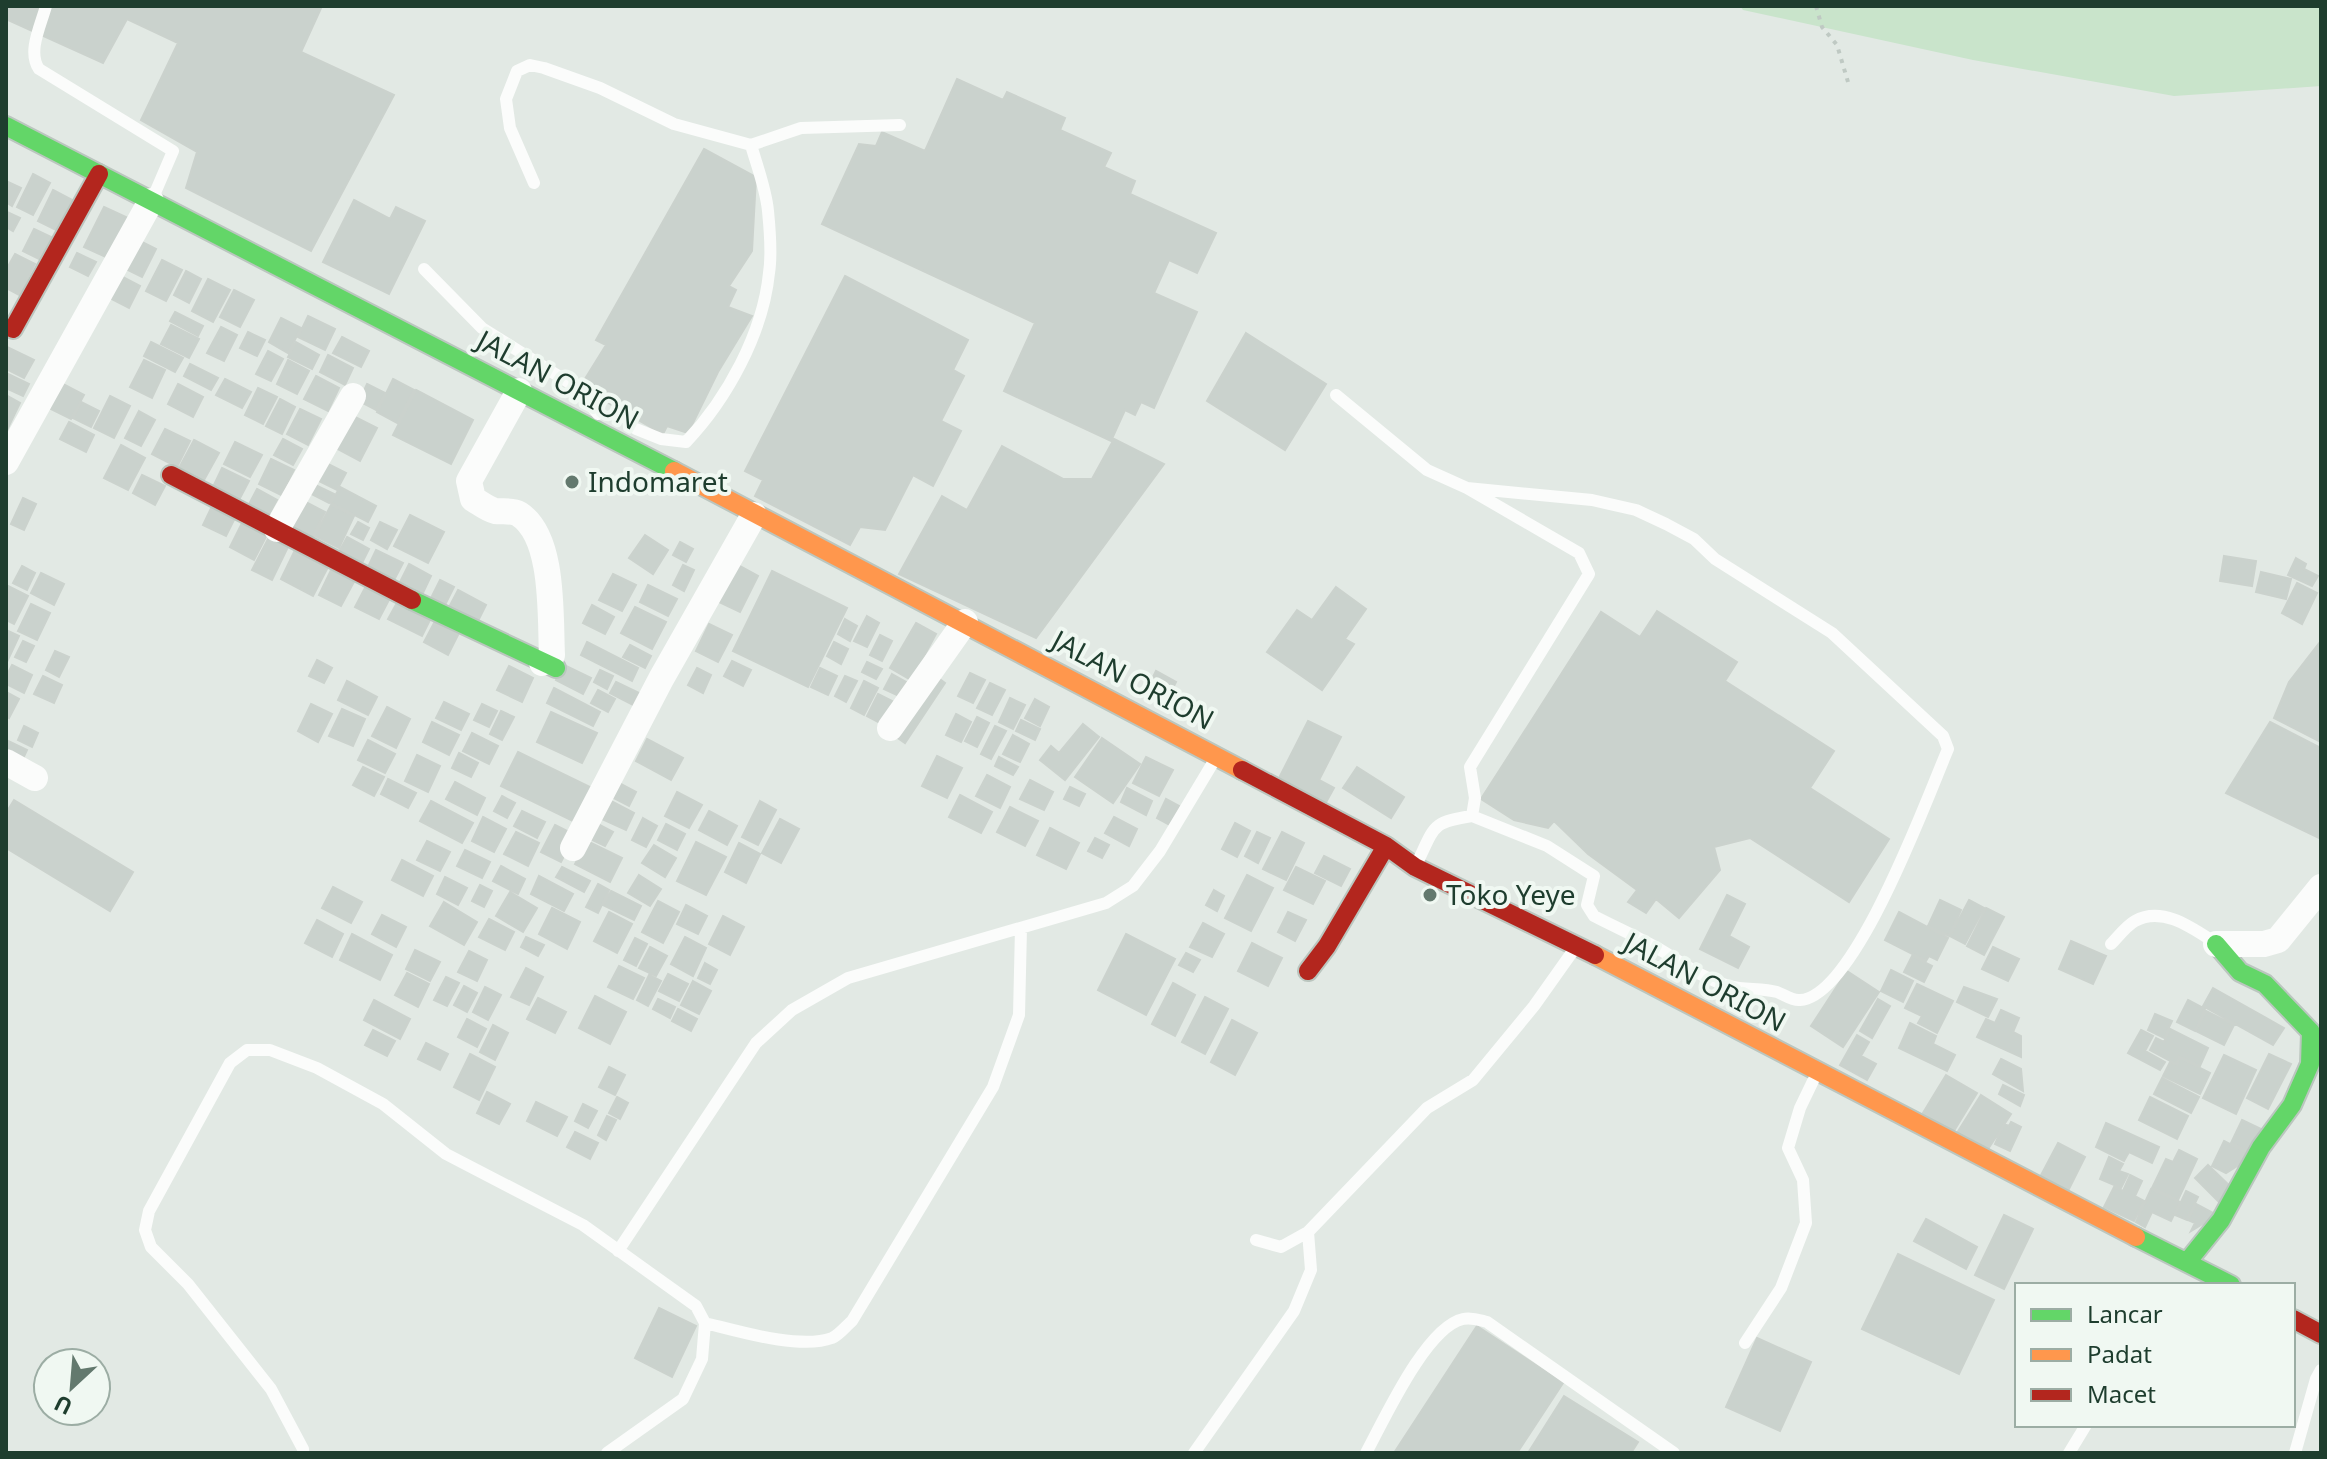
<svg xmlns="http://www.w3.org/2000/svg" width="2327" height="1459" font-family="'Noto Sans',sans-serif">
	<style>
		.green { fill: #c9e4cb }
		.building { fill: #cad2cd; stroke: #cbd2cd; stroke-width: 2 }
		.lines { fill: none; stroke-linecap: round; stroke-linejoin: round }
		.fast-casing { stroke: #bbc6bf; stroke-width: 22 }
		.slow-casing { stroke: #bbc6bf; stroke-width: 22 }
		.jam-casing { stroke: #bbc6bf; stroke-width: 22 }
		.path { stroke: #bfc9c3; stroke-width: 4; stroke-dasharray: 4 6; stroke-linecap: butt }
		.lane { stroke: #fbfcfb; stroke-width: 12 }
		.street { stroke: #fbfcfb; stroke-width: 26 }
		.fast { stroke: #63d668; stroke-width: 18 }
		.slow { stroke: #ff974d; stroke-width: 18 }
		.jam { stroke: #b3261e; stroke-width: 18 }
		.poi-dot { fill: #63796e; stroke: #f0f8f2; stroke-width: 3 }
		.labels { text-anchor: middle; stroke-width: 8; stroke-linejoin: round; paint-order: stroke }
		.street-label { font-size: 28px; fill: #1e3d2e; stroke: #f0f8f2 }
		.poi-label { font-size: 28px; fill: #1e3d2e; stroke: #f0f8f2; text-anchor: start }
	</style>
	<rect width="100%" height="100%" fill="#e2e9e4"/>
	<path class="green" d="M1740,6H2321V86L2174,96L1973,60L1743,10Z"/>
	<path class="building" d="M6,6H322L301,52L394,95L311,251L186,188L197,152L141,120L178,43L127,19L103,63L6,19Z
		M957,79L1003,100L1007,92L1065,118L1060,130L1111,153L1104,167L1135,181L1130,194L1216,233L1197,273L1169,260L1154,293L1197,312L1154,408L1141,402L1135,415L1125,410L1111,441L1004,391L1035,323L822,224L859,144L876,146L882,132L925,151Z
		M704,149L756,177L752,251L729,286L736,290L728,307L752,316L718,372L688,433L667,426L663,434L580,387L606,345L596,340Z
		M33,174L50,183L33,215L17,207Z
		M8,182L21,188L12,206L6,202Z
		M53,190L74,201L58,231L38,221Z
		M354,200L390,219L396,207L425,221L389,294L323,262Z
		M104,207L128,218L108,258L84,247Z
		M7,212L20,218L13,231L6,227Z
		M34,229L51,237L39,259L23,251Z
		M136,239L156,249L142,277L122,267Z
		M77,253L96,262L88,276L70,267Z
		M15,254L35,264L19,295L6,288V270Z
		M162,260L182,270L166,301L146,291Z
		M186,271L201,279L189,303L174,295Z
		M115,273L140,286L129,308L104,295Z
		M845,276L968,340L953,370L964,376L941,421L961,431L933,486L913,475L885,530L860,527L850,545L755,496L763,480L745,471Z
		M208,279L230,290L213,322L192,311Z
		M234,290L254,300L240,327L220,317Z
		M175,312L203,326L198,336L170,321Z
		M308,316L335,329L325,350L298,337Z
		M281,318L301,328L288,353L269,342Z
		M171,325L199,339L189,358L161,344Z
		M221,327L237,335L224,361L207,353Z
		M248,332L265,340L257,356L240,348Z
		M1246,333L1326,384L1285,450L1207,401Z
		M342,337L369,351L361,367L333,353Z
		M151,342L183,358L175,372L144,356Z
		M296,342L319,355L312,369L288,357Z
		M7,347L34,360L24,378L6,369Z
		M268,351L283,359L271,381L256,374Z
		M328,355L353,368L345,385L320,372Z
		M144,360L165,370L152,398L130,387Z
		M288,360L309,371L297,394L277,384Z
		M190,364L218,378L211,390L184,376Z
		M6,373L29,384L23,396L6,388Z
		M316,376L339,388L328,411L304,399Z
		M225,379L251,392L242,408L216,395Z
		M393,379L414,390L397,423L377,412Z
		M61,383L84,395L71,419L49,408Z
		M178,384L203,397L193,417L168,404Z
		M367,384L385,393L376,410L359,401Z
		M258,388L277,397L263,424L245,415Z
		M416,390L473,420L451,464L393,435Z
		M6,395L20,403L6,432Z
		M110,396L130,406L114,438L94,428Z
		M280,399L295,407L282,434L266,426Z
		M81,402L99,411L91,427L73,418Z
		M300,409L321,419L308,445L287,434Z
		M139,411L155,420L141,446L125,438Z
		M353,416L377,428L360,461L336,448Z
		M69,422L94,435L86,452L60,439Z
		M165,429L190,441L177,467L152,454Z
		M283,439L302,449L293,465L274,455Z
		M1114,439L1164,464L1036,638L899,574L942,496L967,510L1002,446L1063,479H1092Z
		M194,440L219,453L204,480L179,468Z
		M235,442L262,455L250,477L224,464Z
		M121,445L145,458L128,490L104,478Z
		M271,459L294,470L281,495L259,484Z
		M324,462L346,473L337,490L315,479Z
		M222,468L249,481L238,502L212,489Z
		M142,475L165,486L155,505L133,493Z
		M307,481L334,494L329,503L302,489Z
		M340,487L376,506L368,522L331,503Z
		M257,489L277,500L266,520L246,510Z
		M296,497L325,512L309,544L280,529Z
		M23,498L36,504L24,530L11,524Z
		M214,502L237,514L226,536L203,525Z
		M331,505L354,516L339,548L315,536Z
		M410,515L444,532L428,563L394,546Z
		M243,521L268,533L254,560L230,547Z
		M358,522L369,528L363,540L351,534Z
		M380,522L397,530L387,549L371,540Z
		M645,535L668,550L653,574L629,558Z
		M269,537L288,547L272,580L252,570Z
		M347,537L369,549L361,565L338,554Z
		M680,542L693,549L686,562L673,555Z
		M376,550L403,563L392,584L366,571Z
		M294,552L327,569L313,596L281,579Z
		M2224,556L2256,561L2252,586L2220,581Z
		M2296,558L2306,564L2304,569L2318,576L2312,586L2288,575Z
		M409,564L431,576L421,597L398,586Z
		M736,564L758,576L740,612L717,601Z
		M683,565L694,570L684,591L673,585Z
		M22,566L35,573L27,590L13,583Z
		M332,568L355,580L341,606L319,595Z
		M772,571L847,608L808,687L733,651Z
		M2261,572L2291,579L2286,599L2256,592Z
		M41,573L64,584L54,605L31,593Z
		M613,574L636,585L622,611L599,600Z
		M440,580L454,587L445,605L431,598Z
		M2297,583L2317,593L2302,624L2282,613Z
		M367,584L391,596L379,619L355,607Z
		M648,585L677,599L668,616L640,602Z
		M8,586L28,596L14,624L6,620Z
		M1336,587L1366,609L1345,639L1354,644L1322,690L1267,652L1297,610L1312,620Z
		M458,590L486,605L476,625L447,611Z
		M399,599L432,616L422,636L388,619Z
		M31,604L50,613L37,640L18,631Z
		M592,605L614,617L605,634L583,623Z
		M635,607L666,622L652,649L621,633Z
		M1657,611L1737,662L1725,681L1834,751L1810,788L1889,839L1849,902L1750,838L1714,847L1720,870L1679,918L1656,899L1646,913L1628,902L1637,890L1588,854L1554,821L1548,828L1514,820L1481,799L1601,612L1640,637Z
		M867,616L879,623L867,647L854,641Z
		M845,619L857,626L850,641L838,634Z
		M434,623L458,635L448,655L424,642Z
		M916,623L936,634L923,658L929,662L916,683L890,668Z
		M709,624L732,635L718,662L696,651Z
		M6,630L19,636L6,664Z
		M880,635L892,641L882,661L870,655Z
		M23,641L34,646L26,662L15,657Z
		M587,642L638,668L632,681L581,655Z
		M834,642L848,649L841,664L827,656Z
		M2320,642L2321,643V742L2274,718L2289,682Z
		M630,645L651,656L645,668L623,657Z
		M55,651L69,657L59,677L46,670Z
		M317,660L332,668L324,683L309,676Z
		M732,661L751,670L743,686L724,676Z
		M867,662L882,669L876,679L862,672Z
		M12,665L32,675L24,693L6,684V677Z
		M564,665L591,678L583,694L556,680Z
		M509,666L533,678L522,702L497,690Z
		M697,668L711,675L703,693L688,685Z
		M820,668L837,676L828,695L811,687Z
		M600,670L613,676L607,689L594,682Z
		M1156,671L1176,682L1168,698L1148,687Z
		M970,673L985,680L973,703L958,696Z
		M892,674L906,682L899,696L884,689Z
		M933,674L945,683L905,743L892,734Z
		M43,676L62,685L54,703L34,694Z
		M845,676L857,681L846,702L835,696Z
		M347,681L377,697L368,715L338,700Z
		M864,681L878,688L864,715L851,708Z
		M616,682L639,693L633,705L610,693Z
		M990,683L1005,690L992,715L977,708Z
		M554,688L600,712L593,726L547,703Z
		M598,690L615,699L608,712L591,703Z
		M6,692L19,699L9,718L6,716Z
		M878,694L894,702L884,725L867,716Z
		M1010,698L1025,705L1013,729L999,722Z
		M1035,699L1049,707L1040,726L1025,718Z
		M444,702L469,714L461,730L436,718Z
		M311,704L332,714L318,742L298,731Z
		M482,704L497,711L489,727L474,720Z
		M387,707L410,719L396,748L372,736Z
		M342,709L365,719L353,746L329,736Z
		M501,711L514,717L502,740L490,734Z
		M551,712L597,733L582,763L537,742Z
		M956,714L971,722L961,742L946,735Z
		M977,717L989,723L977,747L965,741Z
		M1021,720L1040,729L1035,740L1016,731Z
		M1308,721L1341,737L1319,780L1334,788L1324,806L1277,782Z
		M432,722L459,735L449,755L423,742Z
		M2270,722L2321,748V839L2226,793Z
		M1083,724L1099,737L1065,780L1040,760L1051,746L1059,753Z
		M24,726L38,733L32,747L18,740Z
		M995,726L1006,731L991,759L981,754Z
		M472,733L498,746L489,764L463,751Z
		M1013,735L1029,744L1020,762L1003,754Z
		M1102,738L1140,764L1113,803L1075,777Z
		M647,739L683,758L671,780L636,761Z
		M6,740L27,750L21,763L6,756Z
		M368,740L395,754L385,773L358,760Z
		M518,752L596,790L579,824L501,786Z
		M459,753L478,763L471,777L452,768Z
		M417,755L440,766L428,792L405,781Z
		M937,756L962,768L947,798L922,786Z
		M999,757L1018,767L1013,775L995,766Z
		M1146,757L1173,770L1159,796L1133,783Z
		M363,767L384,777L374,796L353,785Z
		M1357,767L1404,797L1391,818L1343,788Z
		M987,775L1010,787L1000,808L976,796Z
		M388,779L416,793L408,808L381,794Z
		M1030,780L1053,792L1044,810L1020,799Z
		M455,782L485,798L477,815L446,799Z
		M617,782L636,792L629,806L610,796Z
		M1070,787L1085,794L1079,806L1064,799Z
		M1127,788L1152,801L1146,815L1121,802Z
		M677,792L702,805L689,828L665,816Z
		M960,795L992,812L981,833L949,817Z
		M502,796L515,803L507,818L494,811Z
		M1166,799L1179,806L1170,825L1157,818Z
		M14,800L133,872L110,911L6,848V813Z
		M431,801L473,823L462,843L420,821Z
		M611,801L634,813L626,830L602,819Z
		M760,801L776,810L758,845L742,837Z
		M1010,807L1038,821L1025,846L997,832Z
		M522,811L545,822L537,838L514,826Z
		M709,811L737,826L727,845L699,830Z
		M483,817L506,829L494,852L472,841Z
		M1114,817L1137,829L1129,846L1105,833Z
		M643,818L657,826L646,847L632,840Z
		M780,819L799,829L781,863L762,853Z
		M592,821L613,832L605,846L584,836Z
		M1235,823L1250,831L1237,857L1222,849Z
		M666,824L685,834L677,850L658,840Z
		M555,825L575,835L561,862L541,852Z
		M1050,828L1079,843L1066,869L1037,855Z
		M516,832L539,843L528,866L504,854Z
		M1257,832L1270,838L1258,863L1245,856Z
		M1282,832L1304,843L1286,880L1263,869Z
		M1095,838L1109,845L1102,858L1088,851Z
		M427,841L450,852L440,871L417,860Z
		M587,841L622,858L610,882L575,864Z
		M696,842L726,857L706,895L677,881Z
		M739,843L760,854L746,883L725,872Z
		M654,845L676,858L665,877L642,863Z
		M465,850L490,862L482,878L457,866Z
		M1324,856L1350,869L1341,886L1315,873Z
		M402,860L433,876L423,896L392,880Z
		M501,866L525,879L518,894L493,881Z
		M562,867L590,881L584,892L556,877Z
		M1296,867L1325,881L1313,904L1284,890Z
		M639,875L661,889L650,906L628,893Z
		M1247,875L1273,888L1251,931L1225,918Z
		M539,876L573,894L564,911L531,894Z
		M445,877L467,888L458,905L437,894Z
		M598,884L609,890L598,913L586,907Z
		M480,885L492,891L484,907L472,901Z
		M333,887L362,902L351,923L322,908Z
		M1214,890L1224,896L1217,911L1206,905Z
		M611,891L641,906L634,920L603,905Z
		M510,892L537,908L523,932L496,916Z
		M1727,895L1745,904L1729,936L1749,947L1738,968L1700,949Z
		M1940,900L1961,910L1949,936L1928,926Z
		M1969,900L1984,908L1965,944L1950,936Z
		M658,901L679,912L663,943L642,932Z
		M444,902L477,922L464,945L430,926Z
		M686,905L707,916L698,934L677,924Z
		M552,908L580,922L567,949L539,934Z
		M1986,908L2004,917L1984,955L1967,946Z
		M609,912L632,924L617,953L594,941Z
		M1288,912L1306,920L1295,941L1278,932Z
		M1899,912L1948,938L1937,960L1929,956L1926,961L1885,940Z
		M382,915L406,927L396,947L372,934Z
		M723,916L744,927L730,955L709,944Z
		M489,919L514,932L505,950L479,937Z
		M317,920L343,934L332,957L305,943Z
		M1203,923L1224,934L1212,957L1190,947Z
		M352,934L392,955L380,980L340,960Z
		M1126,934L1175,959L1146,1015L1098,990Z
		M526,937L544,945L538,956L521,947Z
		M685,937L706,948L693,976L671,964Z
		M635,938L647,944L636,966L624,960Z
		M2071,941L2106,956L2093,984L2059,969Z
		M1252,943L1282,958L1268,986L1238,971Z
		M650,947L667,956L656,976L639,968Z
		M1993,947L2019,959L2008,981L1982,969Z
		M415,950L440,962L430,981L406,969Z
		M469,951L487,960L477,981L458,972Z
		M1186,953L1200,960L1193,972L1179,965Z
		M1912,956L1932,966L1924,982L1904,972Z
		M705,963L717,970L710,984L698,978Z
		M619,966L644,978L633,999L608,987Z
		M526,968L543,977L529,1005L511,997Z
		M1891,970L1913,981L1903,1002L1881,991Z
		M1847,971L1879,992L1843,1047L1811,1026Z
		M407,973L429,984L418,1007L395,995Z
		M668,974L688,984L679,1001L659,991Z
		M649,975L661,981L648,1006L637,1000Z
		M446,977L459,983L447,1006L434,1000Z
		M693,981L711,991L699,1014L681,1005Z
		M1173,983L1195,995L1175,1036L1152,1024Z
		M1917,984L1953,1001L1937,1033L1918,1023L1922,1016L1905,1008Z
		M464,986L477,993L467,1012L454,1005Z
		M485,987L501,995L488,1020L473,1012Z
		M1964,987L1997,999L1988,1017L1957,1002Z
		M2213,988L2284,1028L2273,1045L2203,1006Z
		M595,996L626,1012L610,1044L579,1028Z
		M1205,997L1228,1009L1205,1054L1182,1042Z
		M538,998L566,1012L555,1033L527,1019Z
		M658,999L675,1007L670,1018L653,1009Z
		M1878,999L1890,1006L1872,1038L1860,1031Z
		M374,1000L410,1019L400,1039L364,1020Z
		M2188,1000L2205,1009L2195,1031L2177,1022Z
		M678,1009L697,1019L691,1031L672,1021Z
		M2001,1010L2019,1018L2013,1032L2021,1036V1057L1977,1037L1986,1019L1995,1023Z
		M2206,1011L2234,1025L2224,1045L2196,1031Z
		M2155,1014L2172,1021L2164,1038L2148,1030Z
		M467,1019L486,1029L477,1047L458,1037Z
		M1232,1020L1257,1033L1235,1075L1211,1062Z
		M1910,1023L1936,1036L1933,1044L1955,1055L1947,1071L1899,1048Z
		M493,1025L508,1033L495,1060L480,1052Z
		M2170,1029L2208,1048L2200,1066L2179,1056L2176,1064L2150,1050L2156,1038L2164,1042Z
		M373,1030L395,1041L387,1056L365,1045Z
		M2141,1030L2153,1036L2145,1051L2165,1062L2160,1070L2128,1053Z
		M1857,1035L1869,1042L1861,1056L1876,1064L1867,1080L1840,1065Z
		M426,1043L448,1054L440,1070L418,1059Z
		M470,1054L495,1067L479,1100L454,1087Z
		M2269,1054L2291,1064L2268,1109L2247,1098Z
		M2224,1055L2256,1070L2236,1114L2203,1098Z
		M2180,1058L2210,1073L2200,1094L2163,1076L2170,1062L2177,1065Z
		M2001,1059L2021,1069L2023,1091L1993,1074Z
		M609,1067L625,1075L615,1095L599,1087Z
		M1946,1075L1977,1093L1954,1131L1923,1113Z
		M2162,1078L2199,1097L2191,1113L2154,1094Z
		M2003,1085L2024,1095L2020,1106L1999,1094Z
		M487,1092L510,1104L499,1124L477,1113Z
		M1981,1095L2011,1114L1986,1152L1957,1133Z
		M617,1097L628,1103L620,1119L609,1113Z
		M2150,1097L2188,1116L2177,1139L2139,1120Z
		M536,1102L567,1117L557,1136L527,1121Z
		M583,1104L597,1111L588,1128L575,1121Z
		M607,1116L616,1120L606,1140L598,1135Z
		M2242,1120L2261,1129L2250,1152L2231,1143Z
		M2011,1122L2021,1127L2010,1151L1995,1144L2004,1124L2009,1126Z
		M2106,1123L2159,1147L2152,1163L2129,1152L2124,1161L2096,1147Z
		M575,1132L598,1143L590,1159L567,1147Z
		M2224,1141L2253,1156L2226,1173L2212,1166Z
		M2058,1143L2085,1157L2068,1191L2040,1177Z
		M2179,1150L2197,1159L2178,1200L2152,1188L2166,1159L2173,1162Z
		M2109,1157L2123,1164L2119,1171L2128,1174L2121,1188L2100,1179Z
		M2208,1165L2232,1188L2219,1202L2195,1178Z
		M2130,1175L2142,1181L2135,1196L2144,1201L2134,1221L2104,1207L2114,1187L2123,1191Z
		M2151,1189L2180,1202L2171,1221L2152,1212L2145,1227L2136,1222Z
		M2186,1191L2198,1197L2187,1220L2175,1215Z
		M2196,1204L2217,1215L2191,1231L2195,1223L2188,1220Z
		M2004,1215L2033,1229L2004,1289L1975,1275Z
		M1926,1219L1977,1247L1966,1269L1914,1241Z
		M1898,1254L1994,1300L1959,1374L1862,1329Z
		M659,1308L696,1326L672,1377L635,1358Z
		M1477,1326L1563,1383L1517,1453H1394Z
		M1757,1338L1811,1362L1780,1431L1726,1407Z
		M1564,1396L1638,1442L1631,1453H1528Z"/>
	<g class="lines">
		<defs>
			<path id="fast" d="M6,126L674,471
				M412,600L556,668
				M2136,1237L2231,1285
				M2188,1261L2221,1220L2261,1147L2292,1105L2310,1064L2311,1032L2265,984L2240,972L2216,944"/>
			<path id="slow" d="M674,471L1242,770
				M1595,955L2136,1237"/>
			<path id="jam" d="M13,329L99,174
				M171,475L412,600
				M1242,770L1386,846L1415,867L1595,955
				M1308,971L1327,946L1386,846
				M2293,1319L2321,1334"/>
		</defs>
		<use href="#fast" class="fast-casing"/>
		<use href="#slow" class="slow-casing"/>
		<use href="#jam" class="jam-casing"/>
		<path class="path" d="M1816,6L1822,27L1837,45L1848,82"/>
		<path class="lane" d="M46,6C41,25 27,52 39,69L173,151L155,193
			M534,183L510,128L506,99L517,71L530,65L544,68L600,88L674,124L751,145L801,128L900,125
			M424,269L482,328L576,387L598,414
			M1336,395L1427,470L1467,488
			M636,429L661,439L686,442C727,399 763,333 769,273C772,254 770,231 768,211C766,189 757,166 751,145
			M1419,859C1435,825 1433,822 1472,816L1475,798L1470,767L1589,574L1579,553L1467,488L1592,500L1636,510L1666,524L1694,539L1715,559L1832,633L1943,736L1948,749C1927,798 1855,997 1800,1000C1792,1001 1785,995 1777,992C1762,988 1744,990 1729,986C1701,978 1683,963 1659,949C1638,937 1615,927 1594,916L1587,905L1594,876L1547,846L1472,816
			M2111,944C2118,937 2126,926 2135,921C2162,906 2191,927 2214,942
			M1256,1240L1281,1247L1308,1232
			M618,1251L756,1043L792,1010L848,978L1106,903L1133,886L1160,851L1214,761
			M705,1323C738,1331 800,1350 832,1338C839,1335 846,1326 852,1321L993,1087L1019,1015L1021,928
			M1745,1343L1781,1288L1806,1223L1803,1180L1788,1148L1800,1108L1813,1081
			M303,1453V1449L271,1389L188,1284L151,1247L145,1230L149,1211L230,1063L247,1050H270L317,1068L383,1104L446,1154L583,1225L696,1306L705,1323L702,1359L683,1399L607,1453
			M1194,1453L1294,1311L1311,1270L1308,1232L1427,1108L1473,1080L1534,1006L1573,951
			M1366,1453C1384,1420 1426,1327 1463,1319C1472,1317 1479,1320 1487,1322L1674,1453
			M2069,1453L2086,1425
			M2295,1453L2316,1379L2321,1370"/>
		<path class="street" d="M519,391L469,481L473,499C480,503 487,509 495,511C503,512 512,510 519,514C555,537 550,617 552,655L551,658L542,663
			M6,462L151,201
			M277,529L353,396
			M890,728L965,622
			M6,762L35,778
			M573,848L661,679L754,515
			M2216,944H2264L2278,940L2321,887"/>
		<use href="#fast" class="fast"/>
		<use href="#slow" class="slow"/>
		<use href="#jam" class="jam"/>
	</g>
	<g class="poi-dot">
		<circle cx="572" cy="482" r="8"/>
		<circle cx="1430" cy="895" r="8"/>
	</g>
	<g class="labels">
		<g class="street-label">
			<text transform="translate(558 380) rotate(28)" y="10">JALAN ORION</text>
			<text transform="translate(1133 680) rotate(28)" y="10">JALAN ORION</text>
			<text transform="translate(1705 982) rotate(28)" y="10">JALAN ORION</text>
		</g>
		<g class="poi-label">
			<text x="588" y="492">Indomaret</text>
			<text x="1446" y="905">Toko Yeye</text>
		</g>
	</g>
	<rect width="2327" height="1459" fill="none" stroke="#1e3d2e" stroke-width="16"/>
	<rect x="2015" y="1283" width="280" height="144" fill="#f0f8f2" stroke="#9cada4" stroke-width="2"/>
	<rect x="2031" y="1309" width="40" height="12" fill="#63d668" stroke="#9cada4" stroke-width="2"/>
	<text x="2087" y="1323" font-size="24" fill="#1e3d2e">Lancar</text>
	<rect x="2031" y="1349" width="40" height="12" fill="#ff974d" stroke="#9cada4" stroke-width="2"/>
	<text x="2087" y="1363" font-size="24" fill="#1e3d2e">Padat</text>
	<rect x="2031" y="1389" width="40" height="12" fill="#b3261e" stroke="#9cada4" stroke-width="2"/>
	<text x="2087" y="1403" font-size="24" fill="#1e3d2e">Macet</text>
	<g transform="translate(72 1387) rotate(206)"><circle r="38" fill="#f0f8f2" stroke="#9cada4" stroke-width="2"/>
	<path d="M0-6L14 30L0 20L-14 30Z" fill="#63796e"/>
	<text y="-12" font-size="22" font-weight="bold" text-anchor="middle" fill="#1e3d2e">U</text>
	</g>
</svg>
